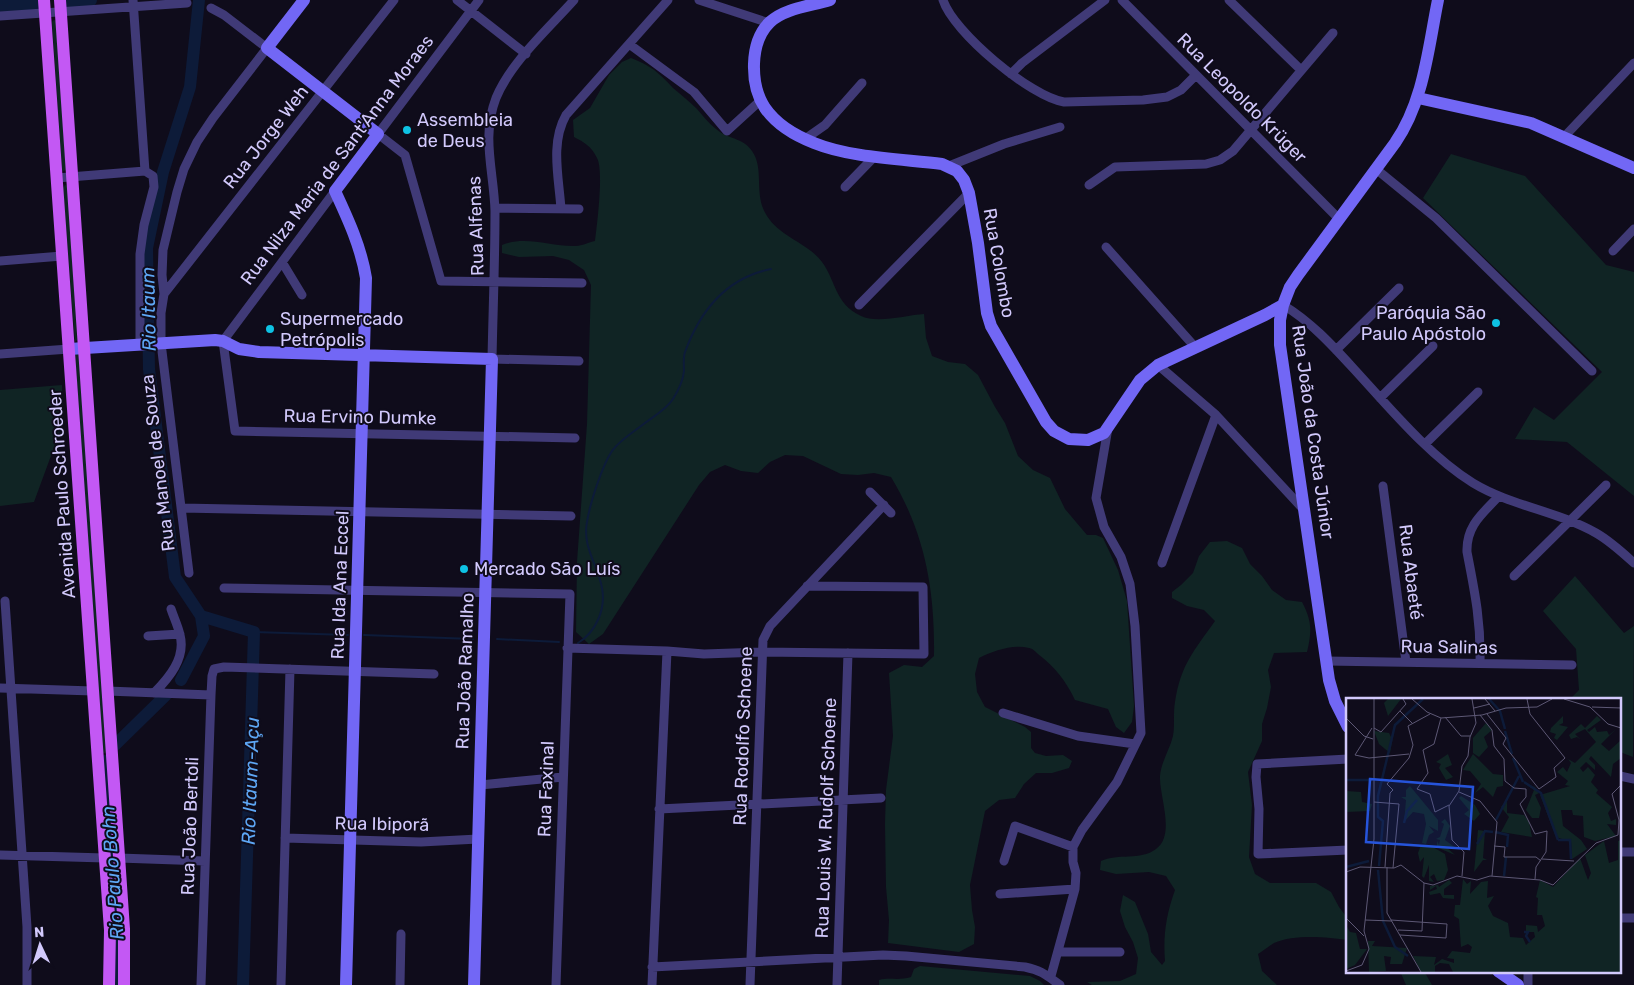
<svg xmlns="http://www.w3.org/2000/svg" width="1634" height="985" font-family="Rubik,sans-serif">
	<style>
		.green { fill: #102424 }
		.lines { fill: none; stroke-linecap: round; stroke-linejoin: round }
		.stream { stroke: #0d1b39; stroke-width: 2 }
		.river { stroke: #0d1b39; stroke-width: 12 }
		.street { stroke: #403a77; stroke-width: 9 }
		.secondary { stroke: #7267f5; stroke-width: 12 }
		.primary { stroke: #c358f4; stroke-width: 12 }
		.poi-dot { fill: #0ec2e3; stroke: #0f0c1b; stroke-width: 2 }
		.labels { text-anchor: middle; stroke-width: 4; stroke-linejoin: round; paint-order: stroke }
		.street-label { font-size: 18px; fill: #d2c9fc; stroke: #0f0c1b }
		.poi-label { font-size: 18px; fill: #d2c9fc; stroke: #0f0c1b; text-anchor: start }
		.water-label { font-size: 19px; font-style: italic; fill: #5ea7f5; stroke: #0f0c1b }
		.inset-river { fill: none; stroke: #0d1b39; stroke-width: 2.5 }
		.inset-road { fill: none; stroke: #5d5875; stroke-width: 1 }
		.view { fill: #2654da; fill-opacity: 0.15; stroke: #2654da; stroke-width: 2.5 }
		.inset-edge { fill: none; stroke: #d2c9fc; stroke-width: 2.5 }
	</style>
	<rect width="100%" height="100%" fill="#0f0c1b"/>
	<path class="green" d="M54,20L56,21L66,170L63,171L62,170L52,22Z
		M631,58C641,62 652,67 660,75C665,79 669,84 673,88C681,95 689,101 696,108C704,117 710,125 720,132C732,140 743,138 752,151C765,169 753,195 767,216C780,237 808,243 822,262C836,281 835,304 861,316C877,324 907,315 924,314L926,338L932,356L948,362L965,364L978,375L995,407L1005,423L1018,456L1033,470L1050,478L1065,509L1087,535H1096L1103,538L1118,570L1127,601L1134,706L1132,722L1124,733L1116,727L1108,709L1075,700C1066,681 1055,667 1038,654C1036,652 1032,648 1029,648C1012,644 994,651 979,658L975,674L977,692L985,707L1025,727L1031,732V748L1035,753L1046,756L1063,755L1072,761L1069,768L1052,773H1036L1024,784L1015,798L999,800L985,811L984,816L970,885L972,910L975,927L974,944L959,952L888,943L889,920L886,887L885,824L886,790L893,736L889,673L904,665L922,667L934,656C935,590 925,533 891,477L874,473L858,475L841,474L803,456L785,455L770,462L758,473L741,471L725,465L710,472L699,485L603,634L589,644L576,632L577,562L587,424L591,285L584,270L569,260L553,256L519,257L502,253V245C526,235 551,247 576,246C582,246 589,242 595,241C597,225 604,170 597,158C592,147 584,142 574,137L573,120L590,108L609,75L622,62Z
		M1451,154L1525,176L1606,265L1634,272V496L1567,442L1515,439L1534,407L1554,420L1602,372L1423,198Z
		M65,185L68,186L77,340L75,342L63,188Z
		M75,353L79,354L107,752L105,753H102Z
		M62,385L63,423L34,502L0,506V390Z
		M1227,541L1242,548L1250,564L1262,576L1272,590L1286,600L1302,602C1312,621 1312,631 1307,652L1274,653L1268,670L1271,687L1267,708L1262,724V741L1248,772L1252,805L1249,857L1255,874L1270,883H1316L1331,892L1339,907L1348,919V940C1327,937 1294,934 1274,943C1269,946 1263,951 1258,954L1262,971L1277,985H1092L1087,982L1120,981L1136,974L1138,958L1133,942L1125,927L1120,911L1123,895L1135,902L1148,934L1151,952L1162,965L1165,961C1163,936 1166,915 1175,890L1166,876L1149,872L1116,874L1100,870L1101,861C1118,853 1140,861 1156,849C1176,835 1159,796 1160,776C1161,762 1170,749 1173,736C1175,724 1173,713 1175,702C1181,664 1194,651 1215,621L1204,610L1187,606L1172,598V592L1181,585L1193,573L1199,556L1210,542Z
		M1575,576L1624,633L1634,626L1633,757L1620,752V699H1570L1579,690L1576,649L1543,611Z
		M920,966L1030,976L1040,981L1044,985H879V980C890,977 898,981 911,977L914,969Z
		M1400,971H1424L1432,985H1406Z"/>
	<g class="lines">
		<path class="stream" d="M254,632L348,635
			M364,635L473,639
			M497,639L559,642
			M578,643C596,632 606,609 602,588C598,565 582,547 587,522C590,503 602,466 612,451C619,441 632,433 641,426C652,417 665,411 673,399C678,391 683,381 684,371C684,365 683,358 685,352C700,311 726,278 771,269"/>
		<path class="river" d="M66,2L91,0
			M0,6L38,4
			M201,616L254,632L243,985
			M181,680L204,636L201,616L175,577L149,369L147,248L163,172L190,87L199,0
			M115,745L166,695
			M105,761L117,945L116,985"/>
		<path class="street" d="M133,0L145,171
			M457,0L526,54
			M479,0L378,134L405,155L441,281L582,283
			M574,0C548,29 511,62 496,98C481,137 494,172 495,211C495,260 493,309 492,359L579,361
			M699,0L769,23
			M943,0C953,32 1031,97 1064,102L1143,100L1167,97L1181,90L1196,75
			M1122,0L1339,219
			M1229,0L1301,70
			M0,16L187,3
			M629,44L694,92L727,131L761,100
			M1011,74L1022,63L1105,0
			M1564,137L1634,63
			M805,139L825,125L862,83
			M949,166L1004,144L1060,127
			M1376,169L1436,218L1592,371
			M57,178L145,171
			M1089,185L1115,167L1206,164L1220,160L1233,151L1333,33
			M845,187L875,156
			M335,191L223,341L235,431L575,438
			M495,208L579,209
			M561,209C559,178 550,143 566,115L668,0
			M1106,247L1195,347
			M1613,251L1634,229
			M0,261L62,256
			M282,262L302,295
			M164,294L394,0
			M859,305L969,193
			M1283,305C1310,321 1332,345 1353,368C1388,406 1429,456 1473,483C1511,506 1557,511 1596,533C1610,541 1622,552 1634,563
			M140,344V254L144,225L154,187L153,176L145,171
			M1336,350L1399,288
			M0,354L69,349
			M1158,365L1216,415L1305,511
			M1380,398L1433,346
			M1425,444L1478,392
			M1383,486L1406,662
			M870,492L891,513
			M182,508L571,516
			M1162,563L1216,415
			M189,573L161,343V313L164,294L162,275L163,250L177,192L184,169L197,142L213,118L267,48L224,15L211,8
			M1514,576L1606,485
			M224,588L570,594L556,985
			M5,601L27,927V985
			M148,636L180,634
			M567,648L667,651L704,654L762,652L924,654L923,587L807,586
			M1326,661L1572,665
			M1480,663C1481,622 1475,593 1467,552C1466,526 1482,514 1499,496
			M0,688L93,691
			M107,691L211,695
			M154,693C169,678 186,658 180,635C178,626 174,618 171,609
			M1003,713L1078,736L1135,744
			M1348,759L1257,764L1256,777L1259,809L1258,854L1348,850
			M1620,776L1634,779
			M480,785L563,777
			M659,809L881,798
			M285,838L421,842L478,839
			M1620,852H1634
			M0,855L105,858
			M119,858L205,861
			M1004,861L1015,826L1073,847
			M1000,894L1075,889
			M1620,918H1634
			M1058,952H1120
			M652,967L883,955L906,956L1025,967C1043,971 1046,975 1060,985
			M1051,976L1075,889L1076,873L1073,862V847L1082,830L1117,782L1141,733L1135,626L1130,584L1121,557L1104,527L1096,498L1108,428
			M201,985L211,695L212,676L214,669L224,667L434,674
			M281,985L290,669
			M400,985L401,934
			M652,985L667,651
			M750,985L763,640L770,626L884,505
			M837,985L848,653
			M1528,985V971"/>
		<path class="secondary" d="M304,0L267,48L378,134L335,191C348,219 361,247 366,278L346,985
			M830,0C811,6 785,8 770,22C749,42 750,85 765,108C776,124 796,136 814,143C851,158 902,159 942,164L957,171L964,180L969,193L978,243L987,313L991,326L1046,422L1054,431L1069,439L1088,440L1104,433L1140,380L1158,365L1265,315L1283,305
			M1418,98L1531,123L1634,168
			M69,349L215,340L223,341L239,349L259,352L492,359L474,985
			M1348,727L1335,701L1329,680L1280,345V320L1283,305L1290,287L1298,275L1395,143C1424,101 1428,49 1438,0
			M1498,971L1518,985"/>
		<path class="primary" d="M44,0L110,930L109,985
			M60,0L124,929V985"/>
	</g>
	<g class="poi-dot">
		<circle cx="407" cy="130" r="5"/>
		<circle cx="1496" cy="323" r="5"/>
		<circle cx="270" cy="329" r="5"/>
		<circle cx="464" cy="569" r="5"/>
	</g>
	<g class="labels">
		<g class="street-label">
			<text transform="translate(1242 98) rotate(45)" y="6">Rua Leopoldo Krüger</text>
			<text transform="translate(266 137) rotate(-52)" y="6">Rua Jorge Weh</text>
			<text transform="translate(337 160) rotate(-53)" y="6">Rua Nilza Maria de Sant'Anna Moraes</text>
			<text transform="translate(476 226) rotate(-92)" y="6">Rua Alfenas</text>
			<text transform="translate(999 263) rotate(80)" y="6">Rua Colombo</text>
			<text transform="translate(360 417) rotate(1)" y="6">Rua Ervino Dumke</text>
			<text transform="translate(1313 432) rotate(82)" y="6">Rua João da Costa Júnior</text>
			<text transform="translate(158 463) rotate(-97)" y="6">Rua Manoel de Souza</text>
			<text transform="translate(62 494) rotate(-94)" y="6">Avenida Paulo Schroeder</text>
			<text transform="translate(1411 572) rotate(83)" y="6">Rua Abaeté</text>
			<text transform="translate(340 585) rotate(-88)" y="6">Rua Ida Ana Eccel</text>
			<text transform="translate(1449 647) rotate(1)" y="6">Rua Salinas</text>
			<text transform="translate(465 671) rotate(-88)" y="6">Rua João Ramalho</text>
			<text transform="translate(743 736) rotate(-88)" y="6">Rua Rodolfo Schoene</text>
			<text transform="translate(546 789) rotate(-88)" y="6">Rua Faxinal</text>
			<text transform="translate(826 818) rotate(-88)" y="6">Rua Louis W. Rudolf Schoene</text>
			<text transform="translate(382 824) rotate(1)" y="6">Rua Ibiporã</text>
			<text transform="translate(190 826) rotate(-88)" y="6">Rua João Bertoli</text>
		</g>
		<g class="poi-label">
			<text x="417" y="126">Assembleia<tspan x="417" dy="21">de Deus</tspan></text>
			<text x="1486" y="319" text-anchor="end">Paróquia São<tspan x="1486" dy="21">Paulo Apóstolo</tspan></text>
			<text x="280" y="325">Supermercado<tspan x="280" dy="21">Petrópolis</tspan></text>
			<text x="474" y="575">Mercado São Luís</text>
		</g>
		<g class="water-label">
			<text transform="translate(148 309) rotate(-91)" y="7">Rio Itaum</text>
			<text transform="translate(250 781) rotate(-88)" y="7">Rio Itaum-Açu</text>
			<text transform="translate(112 873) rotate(-94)" y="7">Rio Paulo Bohn</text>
		</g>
	</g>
	<g transform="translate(1346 698)">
		<rect width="275" height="275" fill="#0f0c1b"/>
		<path d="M42,1H55L42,18L38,5ZM217,18V25L213,27L222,29L211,42L208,40L210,36L204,34L205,30ZM251,18L255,22L241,32L243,34L249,29L251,34L261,33L263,37L270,31L255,46L263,53L275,42V60L267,66L265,79L245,58L243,61L249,67V72L240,64L234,70L237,74L242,69L249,77L245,84L252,92L250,95L266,109L262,115L265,123L270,121V127L261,126L270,138L249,143L238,139L237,118L227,117L226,112H215L217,128L235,142L241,151L226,161L225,144L210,139L194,97L224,88L219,87L222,83L211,74L217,69L221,74L225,65L222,61L229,65L250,44L239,31L229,36L235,42L231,39L225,41L223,37L235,26L239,30ZM140,25L146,32L138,39L142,49L133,59L127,55V40ZM28,33L43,35L46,41L48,34L44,55L33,46ZM102,56L106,67L99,70L107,79L100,82L93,70L95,66L90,64ZM127,56L147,76L157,77V88L151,89L147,99L137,89L129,95L135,86L124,73L117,72ZM178,85L189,89L193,95L189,97L195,110L193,120H186L180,112L188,92ZM64,88L92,122V133L83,128L88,134L83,137L80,146L76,145L80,126L78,116L67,114L58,124L60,102L55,99H60V92ZM0,93L15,94L16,104L26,106L24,113L0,114ZM115,98L129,107L134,116L128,123L118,116L123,112L113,100ZM161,102V115L178,117L183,124L186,139L155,134L163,119L155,109ZM99,121L104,128L99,142L110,150L99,148L109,157L88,148H91V143L93,147L94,142L90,141L94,139L98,126L95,124ZM132,132L139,133L137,160L141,162H137L128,174ZM275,142V274H107L103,266L94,265L89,268V274H75L67,258L90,259L88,267L96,261L108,265V261L101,260L106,253L124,255L126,249L122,246L115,249L113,221L108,218L109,207H114L117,181L121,186L125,183L124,196L135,184L142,183L141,200L148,198L142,208L147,218L162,225L164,239L177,240L180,247L189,239L188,234H180V227L191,228L192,234L199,228L196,217H191L192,200L190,199L194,182L207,189L234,160L242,182L245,175L239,157L258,143L263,165L272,162V143ZM75,147L85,148L99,156L102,172L98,182L91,183L88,176L84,179L88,184L83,183V167L78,180L76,178L78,159L74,164L72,155ZM103,182L106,185L98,191V197H108V201L97,200L94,195L84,197L83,194L91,191L90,188L84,192V188L92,187L93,189ZM0,227L4,234L10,235L14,251H21L9,267L0,271ZM22,243H29L26,248L61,250L56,266H44L45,259L38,258L40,273L23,274Z" fill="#102424"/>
		<path class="inset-river" d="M143,1L154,13L159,31M159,33L166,56M167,60L177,84M0,82H26M178,84L195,95L212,142M150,122L173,78M58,125L61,113L71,102M149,134L162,137L161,149M212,142H224L225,161M131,146L139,133L147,134M33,168L37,123L32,119V98L49,27L77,1M0,169L23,163M32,172L37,223L49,249L62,258M158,178L160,159M178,234H182L180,238L184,244"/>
		<path class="inset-road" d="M66,1L81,14L95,20L136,17L160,10L191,9L206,1M139,1L149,13M218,1L244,9L262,26L275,30M246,9L275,10M128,10L144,6M54,13L66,25M141,16L160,40L157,46L193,91L210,79L208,70L219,60L184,16L181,1M134,17L146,32L148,48L158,61L159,83L168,90L180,91V99L174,106L189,136L201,133L200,154L190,169L189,181M99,19L115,38H124M0,20L18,38L27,41M95,20L88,46L77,52L82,75L71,91L84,96L89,114L103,107M26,30L9,57L23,60L63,56M28,30L35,34L60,6L57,1M113,94L134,103L151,124L146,178M28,104L53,106L47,170M148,148L159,149L158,159H190L195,163M196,161L228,163M39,169L44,95L47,92L41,86L63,60L67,47L62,28L84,16M41,169V215L75,274M0,174L14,169L48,170L55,167L78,185L87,187L111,178L131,182L144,178L194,182L207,187L250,145L272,137L273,122L266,96L275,87M116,178L118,154L106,142L103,108L113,93L116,68L122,58L124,39L130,25L126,1M0,220L18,238M19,222L46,223M45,222L101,226L100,240L54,237M52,232L76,233L78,185M0,273L16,267L23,251L18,233L28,141V1"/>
		<path class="view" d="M24,81L127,89L123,151L20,144Z"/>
		<rect width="275" height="275" class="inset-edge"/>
	</g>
	<g transform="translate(40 945) rotate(356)" stroke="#0f0c1b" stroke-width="4" paint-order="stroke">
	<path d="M0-4L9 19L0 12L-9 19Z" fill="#d2c9fc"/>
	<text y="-8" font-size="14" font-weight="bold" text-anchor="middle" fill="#d2c9fc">N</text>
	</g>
</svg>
